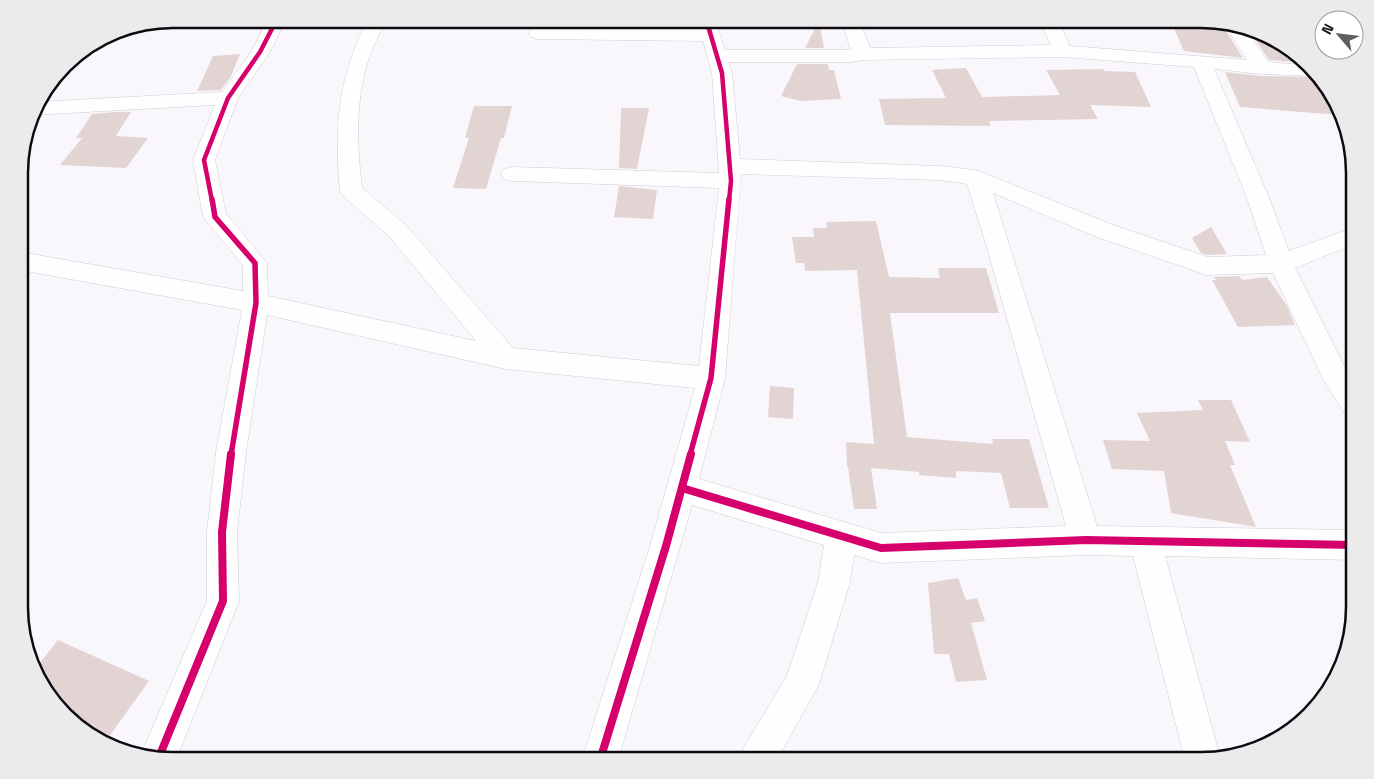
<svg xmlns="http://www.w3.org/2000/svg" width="1374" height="779" font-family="'Space Grotesk',sans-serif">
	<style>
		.building { fill: #e2d4d3 }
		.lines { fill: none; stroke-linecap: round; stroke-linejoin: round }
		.minor-casing { stroke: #cfccd2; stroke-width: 1 }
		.minor { fill: #fefeff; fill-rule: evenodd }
		.cycleway-far2-casing { stroke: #fff; stroke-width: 7 }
		.cycleway-far1-casing { stroke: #fff; stroke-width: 9 }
		.cycleway-casing { stroke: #fff; stroke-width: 11 }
		.cycleway-far2 { stroke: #d6006c; stroke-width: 4.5 }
		.cycleway-far1 { stroke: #d6006c; stroke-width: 5.5 }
		.cycleway { stroke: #d6006c; stroke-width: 8 }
		.rim { fill: none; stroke: #0d0a11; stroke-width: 2.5 }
	</style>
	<rect width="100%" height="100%" fill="#f9f7fc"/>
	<path class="building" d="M1170,19H1202L1226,25L1225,29L1243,58L1184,51Z
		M819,21L824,48H805Z
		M1250,32L1278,39L1304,63L1269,60Z
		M240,54L231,76L221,90L197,91L213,56Z
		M797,64H828L829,70H834L841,99L801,101L781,96Z
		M966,68L982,97L1060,95L1046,70L1103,69L1104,71L1135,72L1151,107L1090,105L1098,119L989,121L991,126L885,125L879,99L946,98L932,70Z
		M1225,72L1262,76L1318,77L1330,88L1339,115L1240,107Z
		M474,106H512L504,138H501L486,189L453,188L469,138H465Z
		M621,108H649L637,169L619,168Z
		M116,112H131L116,136L148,138L126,168L60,165L82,138H76L92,114Z
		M619,186L657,190L653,219L614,217Z
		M876,221L889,277L940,278L938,268H986L999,313H890L907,437L993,444L992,439H1029L1049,508H1010L1001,473L956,471V478L919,475V472L871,468L877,509H854L848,467L847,466L846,442L874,444L857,270L805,271L804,263H796L792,237H814L813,228H827L826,222Z
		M1211,227L1227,254L1208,255L1201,253L1192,238Z
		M1239,276L1242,280L1267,277L1287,306L1295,325L1238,327L1212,280H1216L1214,277Z
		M770,386L794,388L793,419L768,417Z
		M1198,400H1231L1250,442L1225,441L1235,465H1230L1256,527L1171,513L1164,471L1112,469L1103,440L1150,441L1137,413L1203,410Z
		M958,578L966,600L977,598L985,621L971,623L987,680L956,682L949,654H934L928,583Z
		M58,640L149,681L105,742L96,740L45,692L36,668Z"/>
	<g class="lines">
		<defs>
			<path id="minor" d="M268,19H286L270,52L238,98L215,160L226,214L267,263L268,296L476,341L389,236L343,196L340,191C334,127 338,77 368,19H386C380,33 373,46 368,61C355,103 357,146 362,188L405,224L513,348L699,366L719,188L512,181L504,179L501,174L504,169L512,167L719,173L712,73L703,41L538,39L531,37L529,33L531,29L538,27L700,29L697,19H715L725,50H851L841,19H859L870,48L1051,45L1039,19H1057L1070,46L1247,60L1227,28L1228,26L1247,31L1268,62L1305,65L1317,76L1262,74L1214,69L1269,198L1289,251L1355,227V244L1295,268L1344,366L1355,382V418L1345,414L1324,381L1273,273L1207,275L1097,237L993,193L1097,526L1355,530V560L1165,556L1220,757L1211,760H1185L1133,556L1086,555L881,563L854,555L850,582L819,684L777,760H739L744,747L787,676L818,582L824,545L692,505L618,760H582L650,546L695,388L506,369L267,315L246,452L237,532L239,601L176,760L142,752L207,601V532L216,452L242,310L20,270V252L243,291V265L203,217L193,160L215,105L31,115L36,102L222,92L251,52ZM1063,57L1194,67L1247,198L1266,255L1208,257L1113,225L976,170L940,166L740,159L732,73L728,62H851L863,60ZM741,174L940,180L967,184L985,241L1066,526L881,533L699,479L725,378Z"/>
		</defs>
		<use href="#minor" class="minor-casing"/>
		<use href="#minor" class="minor"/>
		<defs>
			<path id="cycleway-far2" d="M706,19L722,73L731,181L729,201
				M212,201L204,160L228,98L260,52L277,19"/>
			<path id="cycleway-far1" d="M212,199L215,217L255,263L256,303L231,455
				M690,455L711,378L729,199"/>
			<path id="cycleway" d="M682,488L881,548L1086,540L1355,545
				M159,757L223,601L222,532L231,454
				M600,760L666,546L691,454"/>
		</defs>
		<use href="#cycleway-far2" class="cycleway-far2-casing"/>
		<use href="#cycleway-far1" class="cycleway-far1-casing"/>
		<use href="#cycleway" class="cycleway-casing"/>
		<use href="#cycleway-far2" class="cycleway-far2"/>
		<use href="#cycleway-far1" class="cycleway-far1"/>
		<use href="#cycleway" class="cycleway"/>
	</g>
	<path d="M0 0H1374V779H0ZM173 28H1201A145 145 0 0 1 1346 173V607A145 145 0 0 1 1201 752H173A145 145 0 0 1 28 607V173A145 145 0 0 1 173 28Z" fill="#ecebec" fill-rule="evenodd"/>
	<path class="rim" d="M173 28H1201A145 145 0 0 1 1346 173V607A145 145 0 0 1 1201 752H173A145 145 0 0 1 28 607V173A145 145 0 0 1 173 28Z"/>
	<g transform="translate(1339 35) rotate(298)"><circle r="24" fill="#ffffff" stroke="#9e9da0"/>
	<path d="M0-4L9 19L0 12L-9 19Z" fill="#605d63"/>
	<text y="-8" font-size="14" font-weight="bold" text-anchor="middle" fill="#0d0a11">N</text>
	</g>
</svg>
